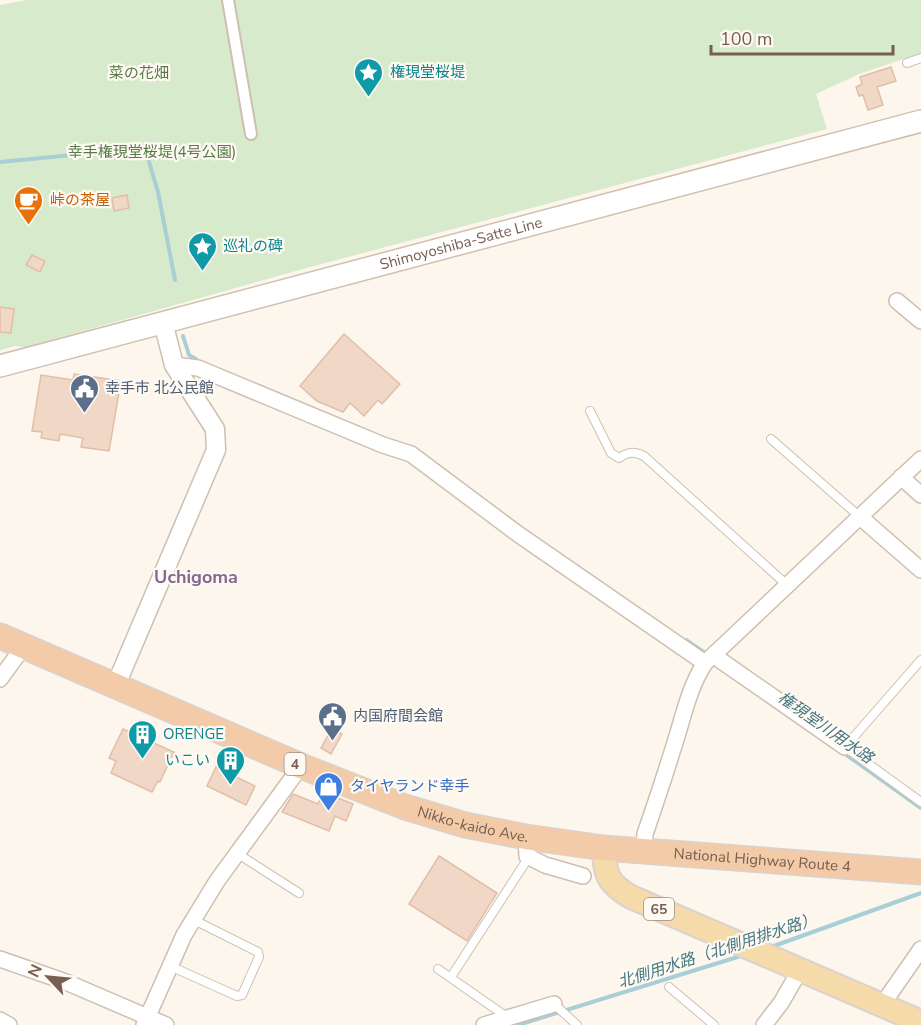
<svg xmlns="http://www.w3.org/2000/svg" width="921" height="1025" font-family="'Nunito Sans','Noto Sans JP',sans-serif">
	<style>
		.green { fill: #d7eacb }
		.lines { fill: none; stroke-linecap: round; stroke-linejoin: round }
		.stream { stroke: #a8cfd6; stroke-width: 4 }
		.building { fill: #f0d7c6; stroke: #e2bea7; stroke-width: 1.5 }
		.service-casing { stroke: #cebfb2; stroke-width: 10 }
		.pedestrian-casing { stroke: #cebfb2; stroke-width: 14 }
		.minor-casing { stroke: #cebfb2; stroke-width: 18 }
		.tertiary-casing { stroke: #cebfb2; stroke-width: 21 }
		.secondary-casing { stroke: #d1bfb0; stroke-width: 24 }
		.primary-casing { stroke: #d9d2ce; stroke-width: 26 }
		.trunk-casing { stroke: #d9d2ce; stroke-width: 27 }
		.service { stroke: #fff; stroke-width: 8 }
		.pedestrian { stroke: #fff; stroke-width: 10 }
		.minor { stroke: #fff; stroke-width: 15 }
		.tertiary { stroke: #fff; stroke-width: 18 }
		.secondary { stroke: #fff; stroke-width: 21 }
		.primary { stroke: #f5daaa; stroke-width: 22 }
		.trunk { stroke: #f4cba9; stroke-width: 24 }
		.labels { text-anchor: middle; stroke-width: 4.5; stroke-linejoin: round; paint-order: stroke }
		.shield { fill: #fefaf3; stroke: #a08d81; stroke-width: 1.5 }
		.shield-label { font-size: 14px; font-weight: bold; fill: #775e50 }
		.culture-label { font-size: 15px; fill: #0d838f; stroke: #fefaf3; text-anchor: start }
		.park-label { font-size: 15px; fill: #577b48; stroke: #fefaf3 }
		.food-label { font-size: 15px; fill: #c56008; stroke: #fefaf3; text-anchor: start }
		.street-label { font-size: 15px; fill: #775e50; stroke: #fefaf3 }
		.service-label { font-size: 15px; fill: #4e5e75; stroke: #fefaf3; text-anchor: start }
		.shop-label { font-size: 15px; fill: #366cbe; stroke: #fefaf3; text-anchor: start }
		.water-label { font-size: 16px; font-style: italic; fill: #477781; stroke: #fefaf3 }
		.quarter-label { font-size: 18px; font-weight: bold; fill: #846892; stroke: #fefaf3 }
	</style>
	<rect width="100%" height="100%" fill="#fcf6ed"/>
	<path class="green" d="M27,0H921V53L859,74L816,94L827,129L303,269L26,347L15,346L0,350V5Z"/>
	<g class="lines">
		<path class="stream" d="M0,162L145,148L158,192L175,280
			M183,336L189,355L196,359
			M686,640L705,653
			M841,751L921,808
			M771,947L921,893
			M518,1025L744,955"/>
	</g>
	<path class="building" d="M891,67L896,81L877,87L883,105L868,110L863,95L859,96L856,87L862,84L860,77Z
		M127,195L129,208L114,211L112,198Z
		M32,255L45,261L40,272L26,265Z
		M0,307L14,309L11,333L0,332Z
		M344,334L400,384L382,404L378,400L364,416L350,403L343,412L317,401L300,386Z
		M74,374L121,381L109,451L81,447L83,438L60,434L59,441L41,438L42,432L32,431L41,375L73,380Z
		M332,728L342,734L331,754L321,748Z
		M123,729L174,752L160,782L158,781L152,792L111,773L116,761L109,758Z
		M216,767L255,786L246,805L207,786Z
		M323,792L353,804L346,821L335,816L329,831L282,812L293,794L318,804Z
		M439,856L497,893L467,941L409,904Z"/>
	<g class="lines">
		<defs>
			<path id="service" d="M907,63L921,58
				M590,411L611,453L619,458C628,452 634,451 644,456L787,585
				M771,439L859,516
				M921,660L845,747L921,802
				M238,854L299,893
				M170,966L237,996L242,995L259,957L258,952L194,920
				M438,969L507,1017
				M451,977L525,863L527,856
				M669,987L714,1025
				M554,1004L577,1025"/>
			<path id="pedestrian" d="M228,0L251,134"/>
			<path id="minor" d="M897,301L921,321
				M174,365L198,368L383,445L411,454L518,534L705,663
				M901,477L921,495
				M859,516L921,570
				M715,653L720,660L845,747
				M0,679L24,646
				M526,837L527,856L545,865L583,876
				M644,850L645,834C656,802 667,769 677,736C685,710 690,686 705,663L921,459
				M0,959L66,982L166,1025
				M882,1005L921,949
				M0,1020L9,1025
				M144,1025L184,935L217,881L301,766
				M484,1025L554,1004
				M764,1025L781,1003L800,970"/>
			<path id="tertiary" d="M115,687L216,450L215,429L174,365L163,322"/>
			<g id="secondary">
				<path id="s1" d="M0,366L921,121"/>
			</g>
			<path id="primary" d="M604,848C605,875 607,883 631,897L921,1022"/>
			<g id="trunk">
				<path id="s2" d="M0,636L301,766L405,807L465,825L526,837L604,848L921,872"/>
			</g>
		</defs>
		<use href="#service" class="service-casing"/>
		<use href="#pedestrian" class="pedestrian-casing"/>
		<use href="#minor" class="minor-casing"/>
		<use href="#tertiary" class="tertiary-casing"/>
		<use href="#secondary" class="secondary-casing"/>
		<use href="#primary" class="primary-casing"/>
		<use href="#trunk" class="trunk-casing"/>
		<use href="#service" class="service"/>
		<use href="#pedestrian" class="pedestrian"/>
		<use href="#minor" class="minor"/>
		<use href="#tertiary" class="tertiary"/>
		<use href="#secondary" class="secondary"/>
		<use href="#primary" class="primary"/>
		<use href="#trunk" class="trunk"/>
	</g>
	<defs>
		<symbol id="sight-pin" viewBox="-11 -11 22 30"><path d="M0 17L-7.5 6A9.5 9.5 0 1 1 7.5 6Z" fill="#0f9aa8" stroke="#fefaf3"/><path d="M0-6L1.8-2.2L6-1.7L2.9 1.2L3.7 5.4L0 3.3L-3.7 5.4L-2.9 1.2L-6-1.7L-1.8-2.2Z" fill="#fff"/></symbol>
		<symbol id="cafe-pin" viewBox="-11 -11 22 30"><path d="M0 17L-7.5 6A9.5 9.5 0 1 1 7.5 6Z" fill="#e8710a" stroke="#fefaf3"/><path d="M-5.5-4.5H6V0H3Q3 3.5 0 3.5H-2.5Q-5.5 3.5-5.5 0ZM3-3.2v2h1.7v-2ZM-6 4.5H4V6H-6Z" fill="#fff"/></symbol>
		<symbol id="civic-pin" viewBox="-11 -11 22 30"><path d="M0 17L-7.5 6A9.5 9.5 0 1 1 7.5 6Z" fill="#5c6f8a" stroke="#fefaf3"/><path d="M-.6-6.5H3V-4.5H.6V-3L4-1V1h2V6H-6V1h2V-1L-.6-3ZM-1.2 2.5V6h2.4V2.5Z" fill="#fff"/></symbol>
		<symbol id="building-pin" viewBox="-11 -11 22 30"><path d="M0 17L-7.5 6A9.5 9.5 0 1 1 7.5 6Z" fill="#0f9aa8" stroke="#fefaf3"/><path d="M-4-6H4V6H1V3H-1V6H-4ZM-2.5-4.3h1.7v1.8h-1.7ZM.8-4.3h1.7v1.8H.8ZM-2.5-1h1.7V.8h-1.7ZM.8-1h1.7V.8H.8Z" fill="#fff"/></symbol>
		<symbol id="shop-pin" viewBox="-11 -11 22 30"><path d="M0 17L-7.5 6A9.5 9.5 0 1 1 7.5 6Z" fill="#3f7fe0" stroke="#fefaf3"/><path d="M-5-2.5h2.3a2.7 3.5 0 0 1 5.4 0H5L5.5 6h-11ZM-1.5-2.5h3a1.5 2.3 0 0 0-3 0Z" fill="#fff"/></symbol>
	</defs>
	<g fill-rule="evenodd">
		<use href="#sight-pin" x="352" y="56" width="33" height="45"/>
		<use href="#cafe-pin" x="12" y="184" width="33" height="45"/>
		<use href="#sight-pin" x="186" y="230" width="33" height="45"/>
		<use href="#civic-pin" x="68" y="372" width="33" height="45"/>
		<use href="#civic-pin" x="316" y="700" width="33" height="45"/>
		<use href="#building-pin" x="126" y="718" width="33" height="45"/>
		<use href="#building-pin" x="214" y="744" width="33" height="45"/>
		<use href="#shop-pin" x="312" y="770" width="33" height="45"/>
	</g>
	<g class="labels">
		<g class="shield">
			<rect x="284.5" y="753" width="21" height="22" rx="4.5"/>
			<rect x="644" y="898" width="30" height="22" rx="4.5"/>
		</g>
		<g class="shield-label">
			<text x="295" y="769">4</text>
			<text x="659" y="914">65</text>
		</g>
		<g class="culture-label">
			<text x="390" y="77">権現堂桜堤</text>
			<text x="223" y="251">巡礼の碑</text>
			<text x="163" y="739">ORENGE</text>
			<text x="210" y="765" text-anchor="end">いこい</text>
		</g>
		<g class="park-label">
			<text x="139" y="78">菜の花畑</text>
			<text x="152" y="157">幸手権現堂桜堤(4号公園)</text>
		</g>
		<g class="food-label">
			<text x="50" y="205">峠の茶屋</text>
		</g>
		<g class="street-label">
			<text dy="5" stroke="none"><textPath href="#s1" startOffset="477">Shimoyoshiba-Satte Line</textPath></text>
			<text dy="5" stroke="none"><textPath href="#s2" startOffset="510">Nikko-kaido Ave.</textPath></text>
			<text dy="5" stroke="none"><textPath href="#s2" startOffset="802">National Highway Route 4</textPath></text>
		</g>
		<g class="service-label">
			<text x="105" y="393">幸手市 北公民館</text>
			<text x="353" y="721">内国府間会館</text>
		</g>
		<g class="shop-label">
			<text x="350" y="791">タイヤランド幸手</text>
		</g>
		<g class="water-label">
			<text transform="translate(826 727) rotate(35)" y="6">権現堂川用水路</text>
			<text transform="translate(717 950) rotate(-18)" y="6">北側用水路（北側用排水路）</text>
		</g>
		<g class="quarter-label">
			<text x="196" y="583">Uchigoma</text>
		</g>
	</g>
	<g transform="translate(48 977) rotate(296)" stroke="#fefaf3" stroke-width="4.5" paint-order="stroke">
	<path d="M0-4.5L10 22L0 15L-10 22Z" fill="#775e50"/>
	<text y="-9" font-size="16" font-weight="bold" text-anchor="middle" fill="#775e50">N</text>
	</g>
	<path d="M711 45v9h182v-9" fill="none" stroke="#775e50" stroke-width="3"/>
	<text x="720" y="45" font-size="18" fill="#775e50" stroke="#fefaf3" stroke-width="4.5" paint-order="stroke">100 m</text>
</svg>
